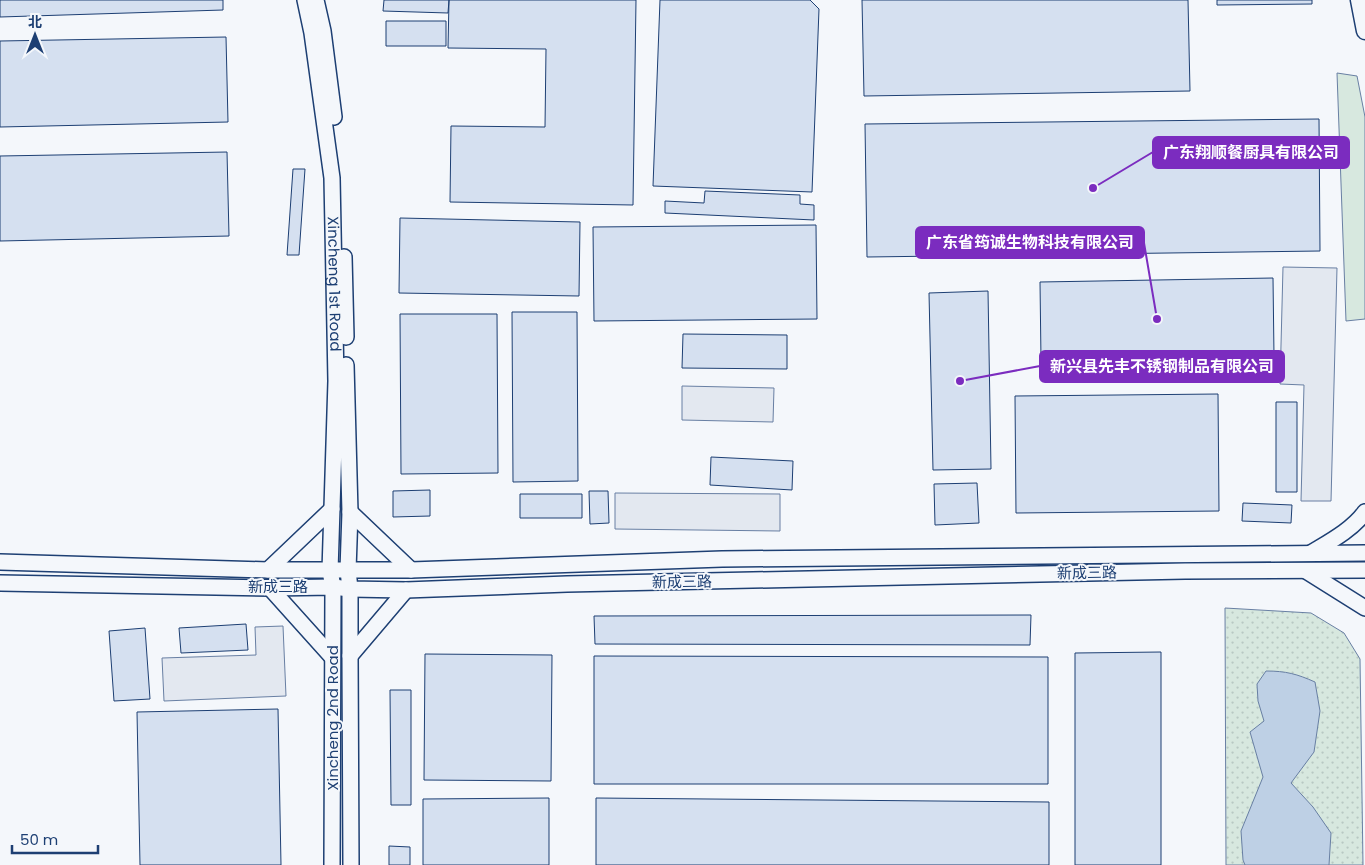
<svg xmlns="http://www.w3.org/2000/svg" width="1365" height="865" font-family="Poppins,'Noto Sans SC',sans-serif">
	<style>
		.green { fill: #d7e8df; stroke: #687fa3 }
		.park { fill: url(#park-dots); stroke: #687fa3 }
		.parking { fill: #e3e8f0; stroke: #687fa3 }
		.water { fill: #bed0e5; stroke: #687fa3 }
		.building { fill: #d5e0f0; stroke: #1d3f73 }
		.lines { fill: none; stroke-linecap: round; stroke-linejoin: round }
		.secondary-casing { stroke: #1d3f73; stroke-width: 18 }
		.primary-casing { stroke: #1d3f73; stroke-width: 19 }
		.secondary { stroke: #f4f7fb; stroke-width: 15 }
		.primary { stroke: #f4f7fb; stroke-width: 16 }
		.labels { text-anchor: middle; stroke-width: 4; stroke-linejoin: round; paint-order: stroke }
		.street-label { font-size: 15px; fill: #1d3f73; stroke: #f4f7fb }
		.leader { fill: none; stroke: #7b2cbf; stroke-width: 2 }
		.callout-dot { fill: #7b2cbf; stroke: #f4f7fb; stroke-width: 2 }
		.callout { fill: #7b2cbf; stroke: #7b2cbf; stroke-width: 2 }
		.callout-label { font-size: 16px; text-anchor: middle; font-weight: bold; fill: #fff }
	</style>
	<defs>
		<pattern id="park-dots" width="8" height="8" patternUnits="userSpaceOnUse" patternTransform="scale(1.25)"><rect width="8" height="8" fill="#d7e8df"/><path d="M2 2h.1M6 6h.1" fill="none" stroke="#b8c8c3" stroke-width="1.8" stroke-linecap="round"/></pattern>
	</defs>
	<rect width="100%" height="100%" fill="#f4f7fb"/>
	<path class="green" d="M1337,73L1357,76L1365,117V319L1346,321Z"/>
	<path class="park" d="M1225,608L1311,613L1344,633L1360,659L1363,865H1226Z"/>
	<path class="parking" d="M1283,267L1337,268L1331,501H1301L1304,385L1280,384Z
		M682,386L774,388L773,422L682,420Z
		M615,493L780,494V531L615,529Z
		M283,626L286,696L164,701L162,658L256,655L255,627Z"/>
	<path class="water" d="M1266,671C1286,671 1297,674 1315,682L1320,711L1314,752L1291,783L1313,807L1331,833L1329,865H1245L1243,860L1241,831L1263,777L1250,732L1264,721L1258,701L1257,684Z"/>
	<path class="building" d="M0,0H223V10L0,17Z
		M384,0H449L448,13L383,11Z
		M449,0H636L633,205L450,202L451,126L545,127L546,49L448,48Z
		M660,0H810L819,9L812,192L653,186Z
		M862,0H1188L1190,91L864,96Z
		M1217,0H1312V4L1217,5Z
		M386,21H446V46H386Z
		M226,37L228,122L0,127V41Z
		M1319,119L1320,251L867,257L865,124Z
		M227,152L229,236L0,241V156Z
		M293,169H305L299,255H287Z
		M705,191L800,195V204L814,205V220L665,213V201L704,203Z
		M400,218L580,222L579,296L399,293Z
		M816,225L817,319L594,321L593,227Z
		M1273,278L1274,356L1041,360L1040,282Z
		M988,291L991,469L933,470L929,293Z
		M512,312H577L578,481L513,482Z
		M400,314H497L498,473L401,474Z
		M683,334L787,335V369L682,368Z
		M1218,394L1219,511L1016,513L1015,396Z
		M1276,402H1297V492H1276Z
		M711,457L793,461L792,490L710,485Z
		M977,483L979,523L935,525L934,484Z
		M430,490V516L393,517V491Z
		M589,491H608L609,523L590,524Z
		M520,494H582V518H520Z
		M1243,503L1292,505L1291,523L1242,521Z
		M1031,615L1030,645L595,644L594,616Z
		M246,624L248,650L181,653L179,628Z
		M145,628L150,699L114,701L109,631Z
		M1161,652V865H1075V653Z
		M425,654L552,655L551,781L424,780Z
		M594,656L1048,657V784H594Z
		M390,690H411V805H391Z
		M278,709L281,865H140L137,712Z
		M549,798V865H423V799Z
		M596,798L1049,802V865H596Z
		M389,846L410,847V865H389Z"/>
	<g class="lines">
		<defs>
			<g id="secondary">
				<path id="s1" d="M305,0L312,33L332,178L336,381L330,571L333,587L332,865"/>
				<path d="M316,0L323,31L334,117"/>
				<path d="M344,257L346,337"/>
				<path d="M346,365L350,512L348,570L350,589V656L351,865"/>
				<path d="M350,512L411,570"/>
				<path d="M1311,553C1329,542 1352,530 1365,512"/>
				<path d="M0,562L268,570H411L722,559L1365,553"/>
				<path d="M268,570L332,509"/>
				<path d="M1306,571L1365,608"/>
				<path d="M0,583L270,588L333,587L350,589L406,590L567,584L1185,571L1365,570"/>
				<path d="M270,588L332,657"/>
				<path d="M350,656L406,590"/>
			</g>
			<path id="primary" d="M1359,0L1365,31"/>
		</defs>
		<use href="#secondary" class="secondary-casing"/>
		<use href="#primary" class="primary-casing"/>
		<use href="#secondary" class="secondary"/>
		<use href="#primary" class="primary"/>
	</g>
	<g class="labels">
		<g class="street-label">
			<text dy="5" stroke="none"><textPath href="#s1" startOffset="286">Xincheng 1st Road</textPath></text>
			<text transform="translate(1087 573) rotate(-1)" y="5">新成三路</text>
			<text transform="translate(682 582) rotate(-1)" y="5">新成三路</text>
			<text x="278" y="592">新成三路</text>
			<text transform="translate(333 718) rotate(-90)" y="5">Xincheng 2nd Road</text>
		</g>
	</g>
	<path class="leader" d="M1093 188L1153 152M1157 319L1144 243M960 381L1040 366"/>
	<g class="callout-dot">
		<circle cx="1093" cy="188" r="5"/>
		<circle cx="1157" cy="319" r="5"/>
		<circle cx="960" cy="381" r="5"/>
	</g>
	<g class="callout">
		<rect x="1153" y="137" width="196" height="31" rx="5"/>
		<rect x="916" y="227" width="228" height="31" rx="5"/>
		<rect x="1040" y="351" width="244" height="31" rx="5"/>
	</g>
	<g class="callout-label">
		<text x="1251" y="158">广东翔顺餐厨具有限公司</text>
		<text x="1030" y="248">广东省筠诚生物科技有限公司</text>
		<text x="1162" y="372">新兴县先丰不锈钢制品有限公司</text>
	</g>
	<g transform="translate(35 35)" stroke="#f4f7fb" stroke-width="4" paint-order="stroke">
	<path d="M0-4L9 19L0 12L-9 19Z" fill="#1d3f73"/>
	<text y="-8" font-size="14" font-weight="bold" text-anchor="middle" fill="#1d3f73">北</text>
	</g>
	<path d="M12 845v8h86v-8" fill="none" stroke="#1d3f73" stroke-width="2.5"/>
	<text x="20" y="845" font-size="15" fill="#1d3f73" stroke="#f4f7fb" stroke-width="4" paint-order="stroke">50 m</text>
</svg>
